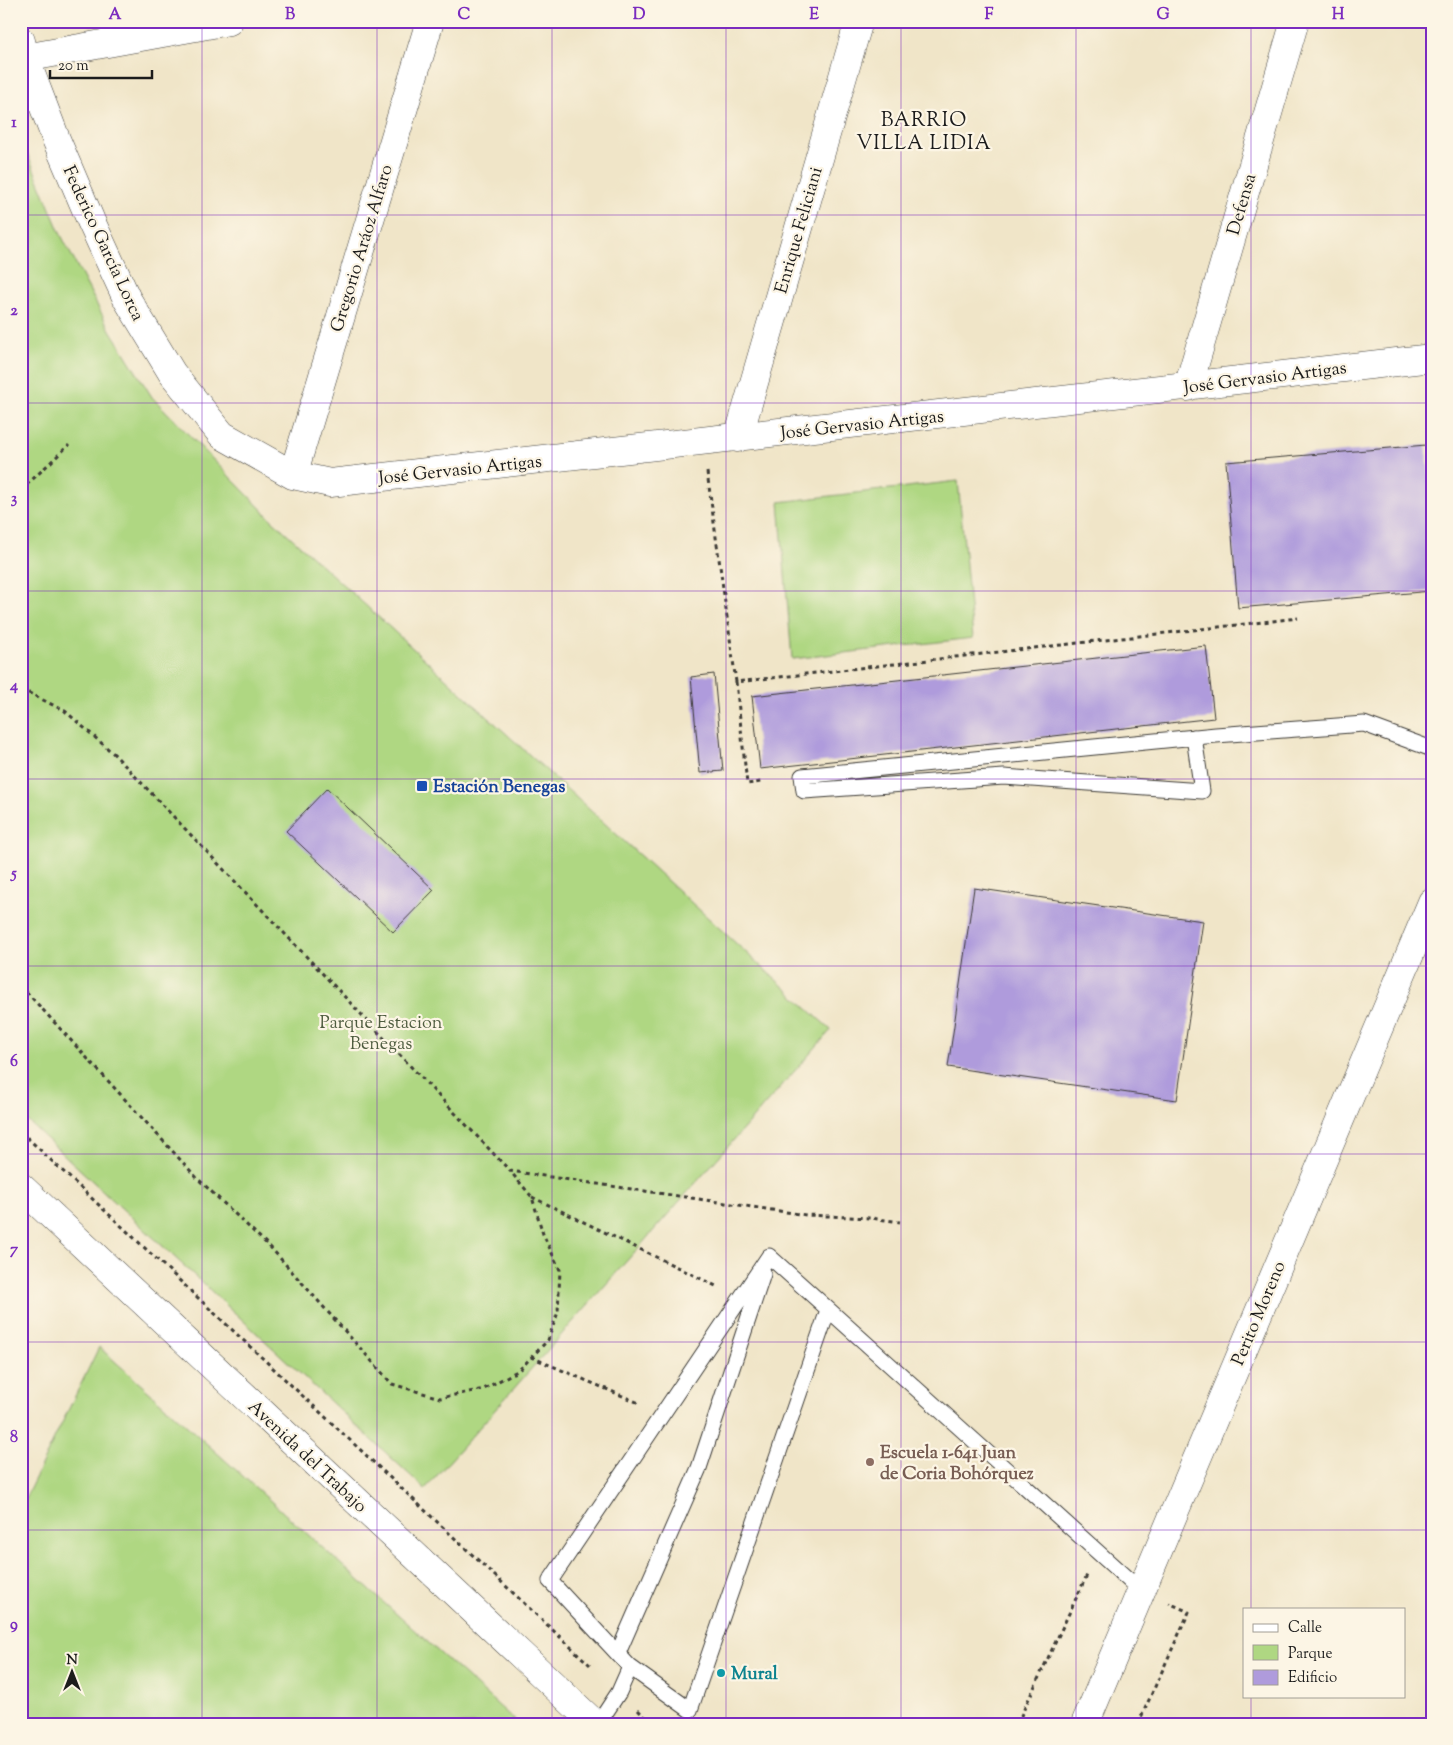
<svg xmlns="http://www.w3.org/2000/svg" width="1453" height="1745" font-family="'Sorts Mill Goudy',serif">
	<style>
		.green { fill: #afd782; stroke: #667a4f }
		.building { fill: #af9bdc }
		.lines { fill: none; stroke-linecap: round; stroke-linejoin: round }
		.lane-casing { stroke: #3c3a36; stroke-width: 17 }
		.street-casing { stroke: #3c3a36; stroke-width: 29 }
		.secondary-casing { stroke: #3c3a36; stroke-width: 29 }
		.path { stroke: #3c3a36; stroke-width: 3; stroke-dasharray: 4 4; stroke-linecap: butt }
		.lane { stroke: #fff; stroke-width: 15 }
		.street { stroke: #fff; stroke-width: 28 }
		.secondary { stroke: #fff; stroke-width: 28 }
		.grid { fill: none; stroke: #7b2cbf; stroke-width: 1; stroke-opacity: 0.55 }
		.transit-dot { fill: #1a4fb4; stroke: #fcf5e5; stroke-width: 2 }
		.education-dot { fill: #8d6e63; stroke: #fcf5e5; stroke-width: 2 }
		.culture-dot { fill: #0f9aa8; stroke: #fcf5e5; stroke-width: 2 }
		.labels { text-anchor: middle; stroke-width: 4.5; stroke-linejoin: round; paint-order: stroke }
		.street-label { font-size: 18px; fill: #1c1c1c; stroke: #fcf5e5 }
		.transit-label { font-size: 18px; font-weight: bold; fill: #164399; stroke: #fcf5e5; text-anchor: start }
		.park-label { font-size: 18px; fill: #4f5d40; stroke: #fcf5e5 }
		.education-label { font-size: 18px; font-weight: bold; fill: #785e54; stroke: #fcf5e5; text-anchor: start }
		.culture-label { font-size: 18px; font-weight: bold; fill: #0d838f; stroke: #fcf5e5; text-anchor: start }
		.quarter-label { font-size: 20px; letter-spacing: 1px; fill: #1c1c1c; stroke: #fcf5e5 }
		.neatline { fill: none; stroke: #7b2cbf; stroke-width: 2 }
		.grid-label { font-size: 16px; text-anchor: middle; font-weight: bold; fill: #7b2cbf }
	</style>
	<rect width="100%" height="100%" fill="#fcf5e5"/>
	<filter id="ink" filterUnits="userSpaceOnUse"><feTurbulence type="fractalNoise" baseFrequency=".02" numOctaves="2"/><feDisplacementMap in="SourceGraphic" scale="10" xChannelSelector="R" yChannelSelector="G"/><feConvolveMatrix kernelMatrix="1 2 1 2 8 2 1 2 1" color-interpolation-filters="sRGB"/></filter>
	<filter id="wash" filterUnits="userSpaceOnUse"><feTurbulence type="fractalNoise" baseFrequency=".0096" numOctaves="4" result="noise"/><feDisplacementMap in="SourceGraphic" scale="20" xChannelSelector="R" yChannelSelector="G"/><feGaussianBlur stdDeviation="1.12" result="paint"/><feColorMatrix in="noise" values="0 0 0 0 0 0 0 0 0 0 0 0 0 0 0 0 0 1.4 0 .05"/><feComposite in="paint" operator="in"/></filter>
	<g filter="url(#wash)">
		<rect width="100%" height="100%" fill="#f0e5c8"/>
		<path class="green" d="M21,138L60,233L110,330L152,397L271,519L831,1030L425,1489L21,1115Z
			M958,481L973,638L792,659L779,502Z
			M99,1347L519,1724H21V1507Z"/>
		<g id="blocks">
			<path class="building" d="M1426,445L1432,505V591L1238,608L1226,462Z
				M1206,646L1214,718L760,769L752,696Z
				M714,674L723,771L700,773L691,677Z
				M327,788L434,890L393,932L286,831Z
				M974,888L1203,921L1177,1100L948,1067Z"/>
		</g>
	</g>
	<g filter="url(#ink)">
		<use href="#blocks" fill-opacity="0" stroke="#3c3a36" stroke-width="1"/>
		<g class="lines">
			<defs>
				<path id="lane" d="M1194,737L1202,791L1004,777L804,791L802,776L1216,735L1364,724L1432,749
					M618,1653L699,1468L763,1274
					M630,1667L690,1710L828,1310
					M598,1724L619,1692L630,1667L550,1581L769,1256L1141,1591"/>
				<path id="street" d="M21,41L25,58L56,139L91,221L127,299L172,373L222,435L293,475L330,483L1432,358
					M25,58L229,21
					M1188,387L1295,21
					M738,438L859,21
					M293,475L430,21"/>
				<path id="secondary" d="M21,1187L595,1724
					M1085,1724L1432,902"/>
			</defs>
			<use href="#lane" class="lane-casing"/>
			<use href="#street" class="street-casing"/>
			<use href="#secondary" class="secondary-casing"/>
			<path class="path" d="M707,472L736,682L1298,618
				M21,490L69,445
				M736,682L747,784L761,782
				M21,689L65,711L115,755L510,1171
				M21,986L198,1179L271,1248L392,1384L440,1398L484,1389L519,1370L548,1340L558,1312L560,1270L543,1234L532,1197L510,1171L806,1215L871,1218L900,1222
				M21,1132L590,1665
				M532,1197L718,1287
				M531,1357L639,1403
				M638,1710L652,1724
				M1017,1724L1087,1575
				M1138,1724L1189,1612L1169,1603"/>
			<use href="#lane" class="lane"/>
			<use href="#street" class="street"/>
			<use href="#secondary" class="secondary"/>
		</g>
	</g>
	<path class="grid" d="M202,21V1724M377,21V1724M552,21V1724M726,21V1724M901,21V1724M1076,21V1724M1251,21V1609M21,215H1432M21,403H1432M21,591H1432M21,779H1432M21,966H1432M21,1154H1432M21,1342H1432M21,1530H1432M1251,1696V1724"/>
	<rect class="transit-dot" x="416" y="780" width="12" height="12" rx="2.5"/>
	<circle class="education-dot" cx="870" cy="1462" r="5"/>
	<circle class="culture-dot" cx="721" cy="1673" r="5"/>
	<g class="labels">
		<g class="street-label">
			<text transform="translate(1241 204) rotate(-74)" y="6">Defensa</text>
			<text transform="translate(798 230) rotate(-74)" y="6">Enrique Feliciani</text>
			<text transform="translate(104 243) rotate(65)" y="6">Federico García Lorca</text>
			<text transform="translate(361 248) rotate(-73)" y="6">Gregorio Aráoz Alfaro</text>
			<text transform="translate(1265 377) rotate(-7)" y="6">José Gervasio Artigas</text>
			<text transform="translate(862 424) rotate(-6)" y="6">José Gervasio Artigas</text>
			<text transform="translate(460 469) rotate(-6)" y="6">José Gervasio Artigas</text>
			<text transform="translate(1258 1313) rotate(-67)" y="6">Perito Moreno</text>
			<text transform="translate(308 1456) rotate(43)" y="6">Avenida del Trabajo</text>
		</g>
		<g class="transit-label">
			<text x="433" y="792">Estación Benegas</text>
		</g>
		<g class="park-label">
			<text x="381" y="1028">Parque Estacion<tspan x="381" dy="21">Benegas</tspan></text>
		</g>
		<g class="education-label">
			<text x="880" y="1458">Escuela 1-641 Juan<tspan x="880" dy="21">de Coria Bohórquez</tspan></text>
		</g>
		<g class="culture-label">
			<text x="731" y="1679">Mural</text>
		</g>
		<g class="quarter-label">
			<text x="924" y="126">BARRIO<tspan x="924" dy="23">VILLA LIDIA</tspan></text>
		</g>
	</g>
	<rect width="1453" height="1745" fill="none" stroke="#fcf5e5" stroke-width="55"/>
	<rect x="1243" y="1608" width="162" height="90" fill="#fcf5e5" stroke="#a29e95"/>
	<rect x="1253" y="1624" width="25" height="8" fill="#ffffff" stroke="#a29e95"/>
	<text x="1288" y="1632" font-size="15" fill="#1c1c1c">Calle</text>
	<rect x="1253" y="1645" width="25" height="15" fill="#afd782" stroke="#a29e95"/>
	<text x="1288" y="1658" font-size="15" fill="#1c1c1c">Parque</text>
	<rect x="1253" y="1670" width="25" height="15" fill="#af9bdc" stroke="#a29e95"/>
	<text x="1288" y="1682" font-size="15" fill="#1c1c1c">Edificio</text>
	<g transform="translate(72 1672)" stroke="#fcf5e5" stroke-width="4" paint-order="stroke">
	<path d="M0-4L9 19L0 12L-9 19Z" fill="#1c1c1c"/>
	<text y="-8" font-size="14" font-weight="bold" text-anchor="middle" fill="#1c1c1c">N</text>
	</g>
	<path d="M50 70v8h102v-8" fill="none" stroke="#1c1c1c" stroke-width="2.5"/>
	<text x="58" y="70" font-size="15" fill="#1c1c1c" stroke="#fcf5e5" stroke-width="4" paint-order="stroke">20 m</text>
	<rect x="28" y="28" width="1398" height="1690" class="neatline"/>
	<g class="grid-label">
		<text x="115" y="19">A</text>
		<text x="290" y="19">B</text>
		<text x="464" y="19">C</text>
		<text x="639" y="19">D</text>
		<text x="814" y="19">E</text>
		<text x="989" y="19">F</text>
		<text x="1163" y="19">G</text>
		<text x="1338" y="19">H</text>
		<text x="14" y="127">1</text>
		<text x="14" y="315">2</text>
		<text x="14" y="503">3</text>
		<text x="14" y="690">4</text>
		<text x="14" y="878">5</text>
		<text x="14" y="1066">6</text>
		<text x="14" y="1254">7</text>
		<text x="14" y="1442">8</text>
		<text x="14" y="1629">9</text>
	</g>
</svg>
